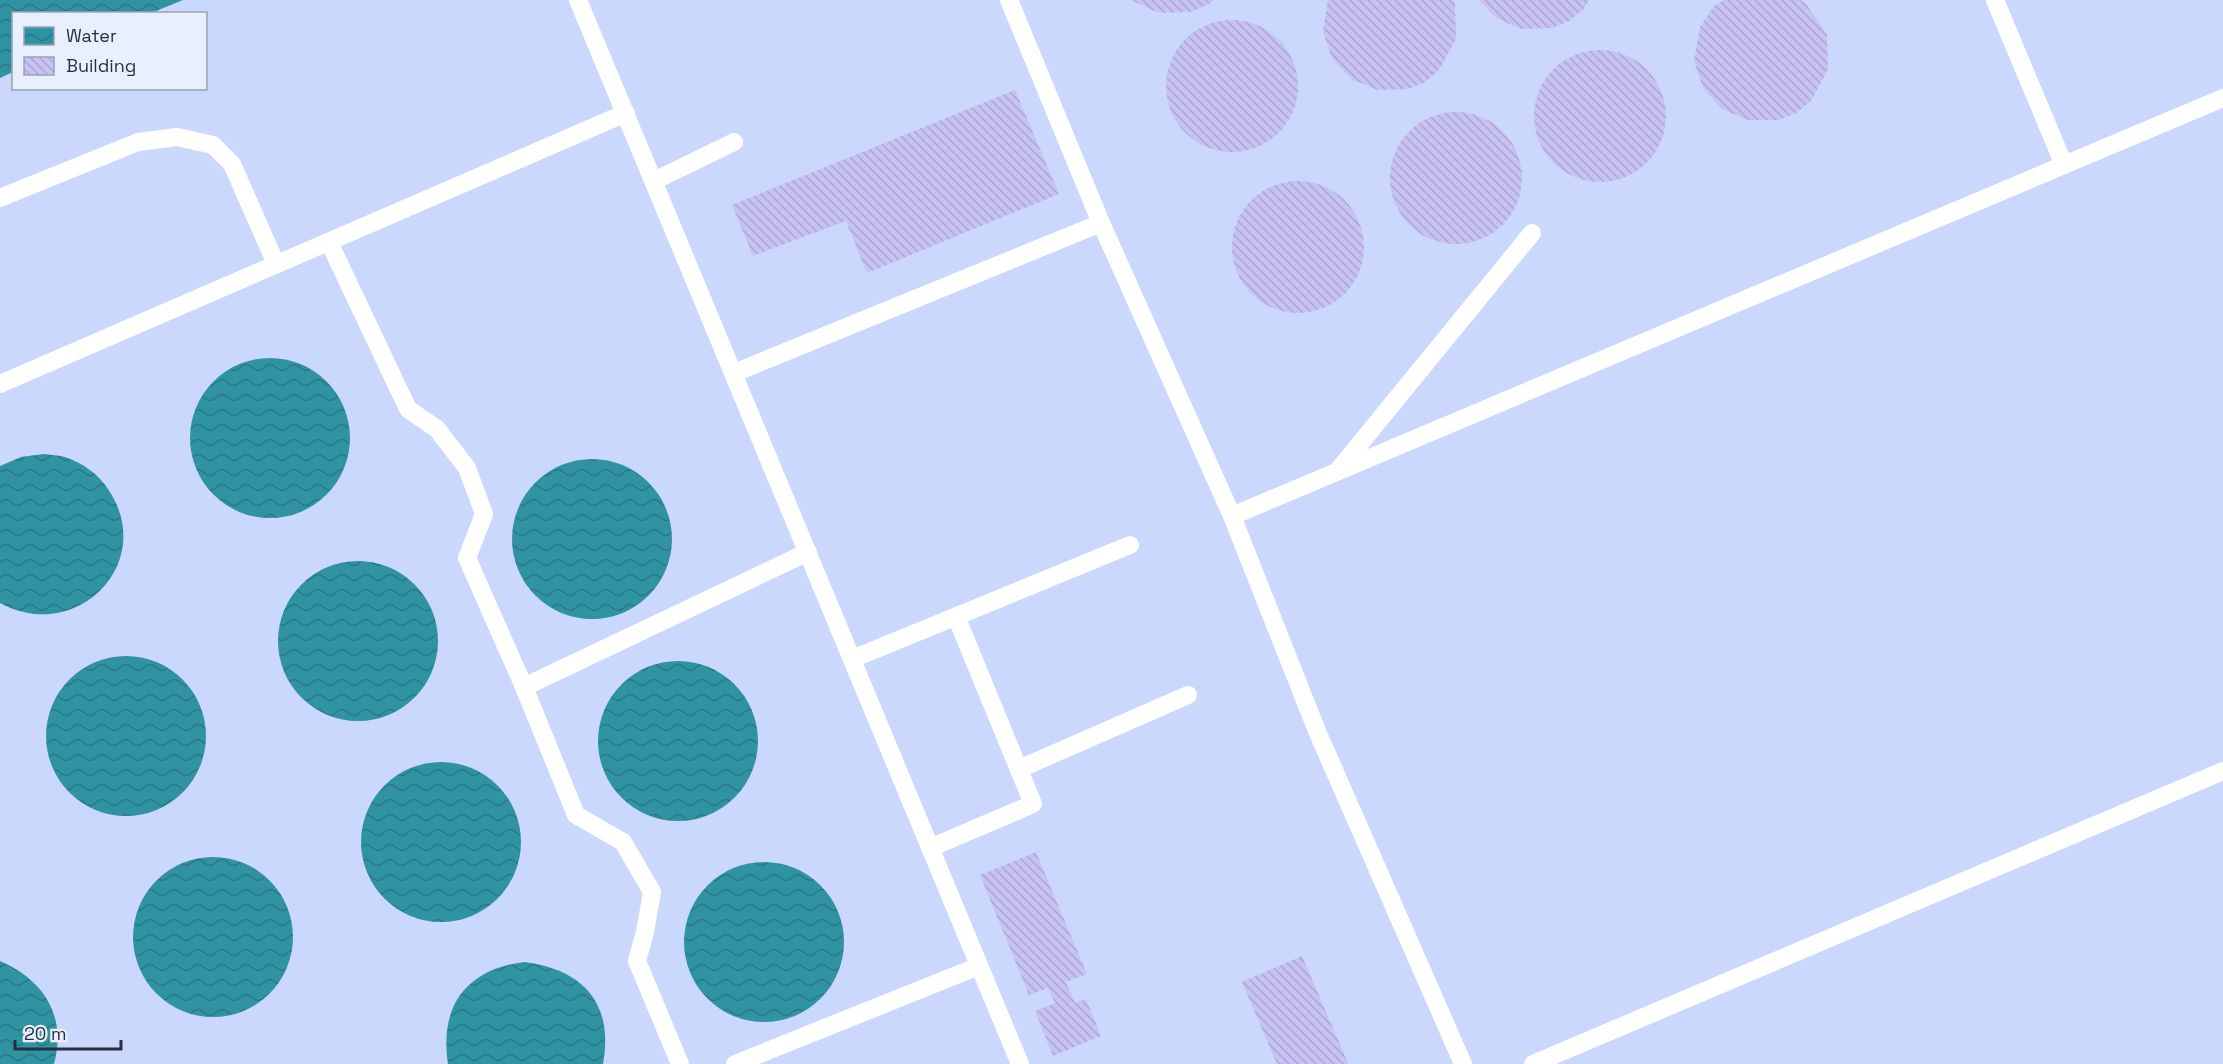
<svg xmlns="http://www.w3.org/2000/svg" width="2223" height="1064" font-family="'Space Grotesk',sans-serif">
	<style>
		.built { fill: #cbd8fd; fill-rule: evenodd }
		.water { fill: url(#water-waves) }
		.building { fill: url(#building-back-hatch) }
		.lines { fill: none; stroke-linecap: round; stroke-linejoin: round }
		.service { stroke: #fff; stroke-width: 18 }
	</style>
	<defs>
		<pattern id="water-waves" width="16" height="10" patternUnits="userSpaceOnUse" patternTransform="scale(1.5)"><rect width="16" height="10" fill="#3093a2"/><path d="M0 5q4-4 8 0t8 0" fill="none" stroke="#297885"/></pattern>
		<pattern id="building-back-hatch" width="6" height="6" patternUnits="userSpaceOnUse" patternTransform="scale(1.5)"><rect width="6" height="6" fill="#c7c2f3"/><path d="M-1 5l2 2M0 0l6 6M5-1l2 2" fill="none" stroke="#aba7d1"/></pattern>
	</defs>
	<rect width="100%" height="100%" fill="#d8e1f9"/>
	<path class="built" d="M0,0H2223V1064H0ZM14,14H206V88H14Z"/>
	<path class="water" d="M0,0H183L151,13L14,14L13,72L0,78Z
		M190 438a80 80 0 1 1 160 0a80 80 0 1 1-160 0Z
		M43,454C50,455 58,455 65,457C83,463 98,474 108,489C158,562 77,645 0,603V466L21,457Z
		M512 539a80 80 0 1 1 160 0a80 80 0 1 1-160 0Z
		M278 641a80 80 0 1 1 160 0a80 80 0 1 1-160 0Z
		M46 736a80 80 0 1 1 160 0a80 80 0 1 1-160 0Z
		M598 741a80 80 0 1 1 160 0a80 80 0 1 1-160 0Z
		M361 842a80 80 0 1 1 160 0a80 80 0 1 1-160 0Z
		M133 937a80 80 0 1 1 160 0a80 80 0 1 1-160 0Z
		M684 942a80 80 0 1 1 160 0a80 80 0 1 1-160 0Z
		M0,961C44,980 67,1016 54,1064H0Z
		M525,962C584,970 614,1004 603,1064H448C439,1005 467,969 525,962Z"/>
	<path class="building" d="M1130,0H1214L1207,5L1190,12L1159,13Z
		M1328,0H1453L1455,4L1456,39L1439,70L1424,83L1407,89L1377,90L1351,79L1332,58L1323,31Z
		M1479,0H1589L1584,9L1569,21L1552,28L1521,29L1496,18Z
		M1724,0H1800L1805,3L1827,34L1828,69L1811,101L1796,113L1778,120H1748L1722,109L1703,88L1694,61L1700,27L1714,6Z
		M1166 86a66 66 0 1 1 132 0a66 66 0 1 1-132 0Z
		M1534 116a66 66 0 1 1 132 0a66 66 0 1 1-132 0Z
		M1015,90L1059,194L867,273L846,221L753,256L732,205Z
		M1390 178a66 66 0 1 1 132 0a66 66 0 1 1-132 0Z
		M1232 247a66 66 0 1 1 132 0a66 66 0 1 1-132 0Z
		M1036,852L1087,974L1066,982L1075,1003L1086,999L1101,1036L1053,1056L1035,1011L1055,1003L1048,988L1029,995L980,875Z
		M1302,956L1348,1063L1346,1064H1277L1242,982Z"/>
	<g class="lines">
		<path class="service" d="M578,0L1020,1064
			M1009,0L1101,223L1232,516L1317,731L1463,1064
			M1995,0L2064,165
			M654,181L734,142
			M0,198L138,142L177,137L213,145L232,164L276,264
			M329,242L408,409L437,429L467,468L484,514L467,558L524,687
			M734,373L1101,223
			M0,384L626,113
			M1340,468L1532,233
			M1232,516L2223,98
			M852,659L1130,545
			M1019,769L1188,695
			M930,848L1033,804L956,616
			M680,1064L637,961L645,932L652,892L623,842L576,815L524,687L808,552
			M735,1064L979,966
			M1533,1064L2223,771"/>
	</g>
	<rect x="12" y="12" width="195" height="78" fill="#e8effe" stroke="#9ca2b1" stroke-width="1.5"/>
	<rect x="24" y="27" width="30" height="18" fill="url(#water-waves)" stroke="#9ca2b1" stroke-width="1.5"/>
	<text x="66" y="42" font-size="18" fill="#2a2f3e">Water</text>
	<rect x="24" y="57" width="30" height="18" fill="url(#building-back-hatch)" stroke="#9ca2b1" stroke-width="1.5"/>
	<text x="66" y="72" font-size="18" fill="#2a2f3e">Building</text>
	<path d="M15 1040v9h106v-9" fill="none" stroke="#2a2f3e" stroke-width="3"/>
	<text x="24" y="1040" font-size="18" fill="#2a2f3e" stroke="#e8effe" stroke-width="4.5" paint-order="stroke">20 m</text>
</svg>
